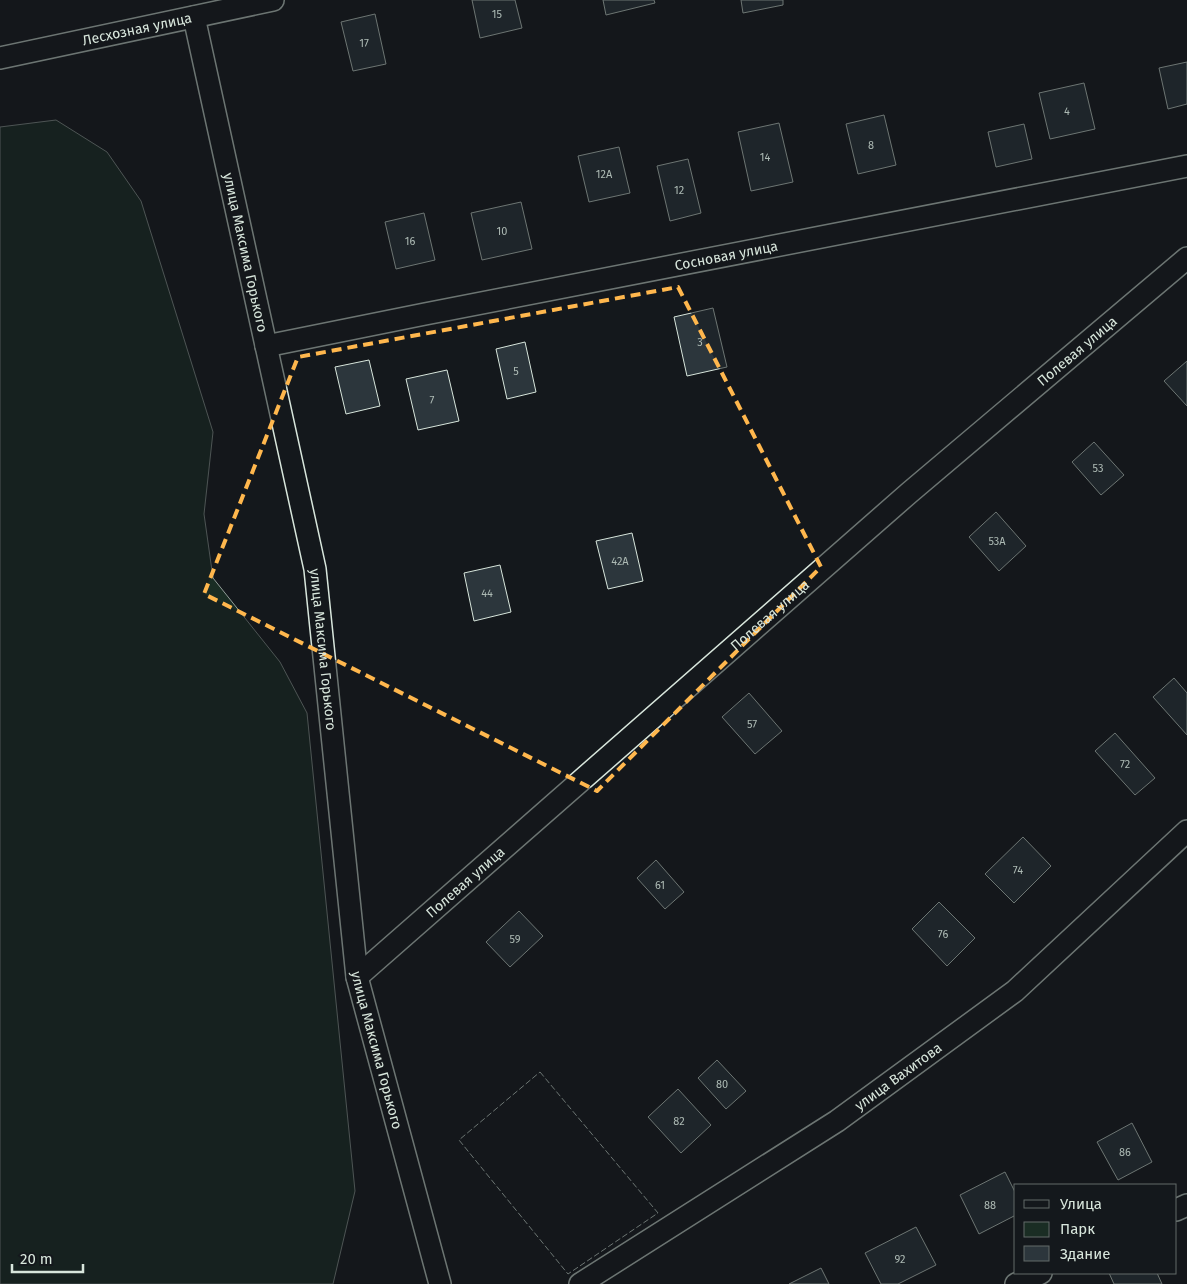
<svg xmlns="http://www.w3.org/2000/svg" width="1187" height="1284" font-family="'Fira Sans',sans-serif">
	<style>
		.green { fill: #1a2d24; stroke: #939e99 }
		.building { fill: #2c363c; stroke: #d8e6dc }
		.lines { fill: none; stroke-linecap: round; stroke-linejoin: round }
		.minor-casing { stroke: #d8e6dc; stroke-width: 24 }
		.minor { stroke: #14181c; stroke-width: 21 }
		.fence { stroke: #d8e6dc; stroke-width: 1; stroke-dasharray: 6 2.5; stroke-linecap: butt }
		.marked { fill: none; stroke: #ffb74d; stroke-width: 4; stroke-dasharray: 10 6; stroke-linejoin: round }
		.labels { text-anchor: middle; stroke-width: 4; stroke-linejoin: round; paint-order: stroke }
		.number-label { font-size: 11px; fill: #adbab4 }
		.street-label { font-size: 14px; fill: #d8e6dc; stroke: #14181c }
	</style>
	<rect width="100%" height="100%" fill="#14181c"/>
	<path class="green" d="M56,120L107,152L141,201L213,432L204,514L213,578L280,662L307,713L355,1191L333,1284H0V127Z"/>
	<path class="building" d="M472,0H515L522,28L480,38Z
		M603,0H654L655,3L606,15Z
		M741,0H783V5L743,13Z
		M375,14L386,64L353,71L341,22Z
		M1187,62V104L1168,109L1159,68Z
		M1084,83L1095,129L1050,139L1039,93Z
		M884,115L896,165L858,174L846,124Z
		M779,123L793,182L751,191L738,132Z
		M1024,124L1032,159L996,167L988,132Z
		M619,147L630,193L589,202L578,156Z
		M688,159L701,213L670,221L657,166Z
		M521,202L532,249L482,260L471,213Z
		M424,213L435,260L396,269L385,222Z
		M713,308L727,367L687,376L674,317Z
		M525,342L536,392L507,399L496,349Z
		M369,360L380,406L346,414L335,367Z
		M1187,361V406L1164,381Z
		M447,370L459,421L418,430L406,379Z
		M1094,442L1124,475L1101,495L1072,462Z
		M996,512L1026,546L999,571L969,537Z
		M632,533L643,581L608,589L596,541Z
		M500,565L511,612L474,621L464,573Z
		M1174,678L1187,693V735L1153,697Z
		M749,693L782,731L755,754L722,717Z
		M1115,733L1155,778L1135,795L1095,751Z
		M1023,837L1051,866L1014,903L985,874Z
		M656,860L684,892L665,909L637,878Z
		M939,902L975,938L947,966L912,929Z
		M519,911L543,936L510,967L486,942Z
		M717,1060L746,1091L726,1109L698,1078Z
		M678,1089L711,1125L681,1153L648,1117Z
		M1132,1123L1152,1162L1118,1180L1097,1142Z
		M1005,1172L1016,1194V1215L979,1234L960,1195Z
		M916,1227L936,1265L898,1284H881L865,1253Z
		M821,1268L829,1284H789Z
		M1109,1273H1157L1162,1284H1114Z"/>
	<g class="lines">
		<defs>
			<g id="minor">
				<path id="s1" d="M194,17L315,569L357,977L440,1284"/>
				<path id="s2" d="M0,58L273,0"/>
				<path id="s3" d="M266,346L425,314L1187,166"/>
				<path id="s4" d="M357,977L909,493L1187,258"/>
				<path d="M1176,1210L1187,1205"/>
				<path id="s5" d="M580,1284L837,1121L1015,991L1187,831"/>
				<path d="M1016,1284L1041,1273"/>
			</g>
		</defs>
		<use href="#minor" class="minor-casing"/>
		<use href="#minor" class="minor"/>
		<path class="fence" d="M540,1072L658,1213L568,1274L459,1140Z"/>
	</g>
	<path d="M0 0H1187V1284H0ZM678,287L821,567L597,791L204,594L298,357Z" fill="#14181c" fill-opacity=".55" fill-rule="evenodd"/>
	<path class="marked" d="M678,287L821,567L597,791L204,594L298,357Z"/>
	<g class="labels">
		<g class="number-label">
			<text x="497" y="18">15</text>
			<text x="364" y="47">17</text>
			<text x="1067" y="115">4</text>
			<text x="871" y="149">8</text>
			<text x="765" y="161">14</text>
			<text x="604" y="178">12А</text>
			<text x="679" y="194">12</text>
			<text x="502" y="235">10</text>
			<text x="410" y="245">16</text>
			<text x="700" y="346">3</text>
			<text x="516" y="375">5</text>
			<text x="432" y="404">7</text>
			<text x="1098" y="472">53</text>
			<text x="997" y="545">53А</text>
			<text x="620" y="565">42А</text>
			<text x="487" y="597">44</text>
			<text x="752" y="728">57</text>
			<text x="1125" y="768">72</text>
			<text x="1018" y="874">74</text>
			<text x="660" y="889">61</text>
			<text x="943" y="938">76</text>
			<text x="515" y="943">59</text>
			<text x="722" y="1088">80</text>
			<text x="679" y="1125">82</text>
			<text x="1125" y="1156">86</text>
			<text x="990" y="1209">88</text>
			<text x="900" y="1263">92</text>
		</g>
		<g class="street-label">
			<text dy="5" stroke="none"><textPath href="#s2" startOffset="140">Лесхозная улица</textPath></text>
			<text dy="5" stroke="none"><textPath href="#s1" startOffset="241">улица Максима Горького</textPath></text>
			<text dy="5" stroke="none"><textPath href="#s3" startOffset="469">Сосновая улица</textPath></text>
			<text dy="5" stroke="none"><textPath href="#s4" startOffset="954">Полевая улица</textPath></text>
			<text dy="5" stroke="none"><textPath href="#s4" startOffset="549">Полевая улица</textPath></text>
			<text dy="5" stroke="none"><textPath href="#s1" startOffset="646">улица Максима Горького</textPath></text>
			<text dy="5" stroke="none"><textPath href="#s4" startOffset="144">Полевая улица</textPath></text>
			<text dy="5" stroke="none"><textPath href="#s1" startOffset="1051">улица Максима Горького</textPath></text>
			<text dy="5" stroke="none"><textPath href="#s5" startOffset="380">улица Вахитова</textPath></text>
		</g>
	</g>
	<rect x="1014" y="1184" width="162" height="90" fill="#14181c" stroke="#626a69"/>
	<rect x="1024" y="1200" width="25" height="8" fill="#14181c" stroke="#626a69"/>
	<text x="1060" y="1209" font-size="15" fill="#d8e6dc">Улица</text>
	<rect x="1024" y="1222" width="25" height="15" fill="#1a2d24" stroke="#626a69"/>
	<text x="1060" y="1234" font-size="15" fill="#d8e6dc">Парк</text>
	<rect x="1024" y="1246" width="25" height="15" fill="#2c363c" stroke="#626a69"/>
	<text x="1060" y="1259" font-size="15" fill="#d8e6dc">Здание</text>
	<path d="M12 1264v8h71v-8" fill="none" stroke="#d8e6dc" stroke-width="2.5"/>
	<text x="20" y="1264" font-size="15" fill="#d8e6dc" stroke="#14181c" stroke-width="4" paint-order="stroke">20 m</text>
</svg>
